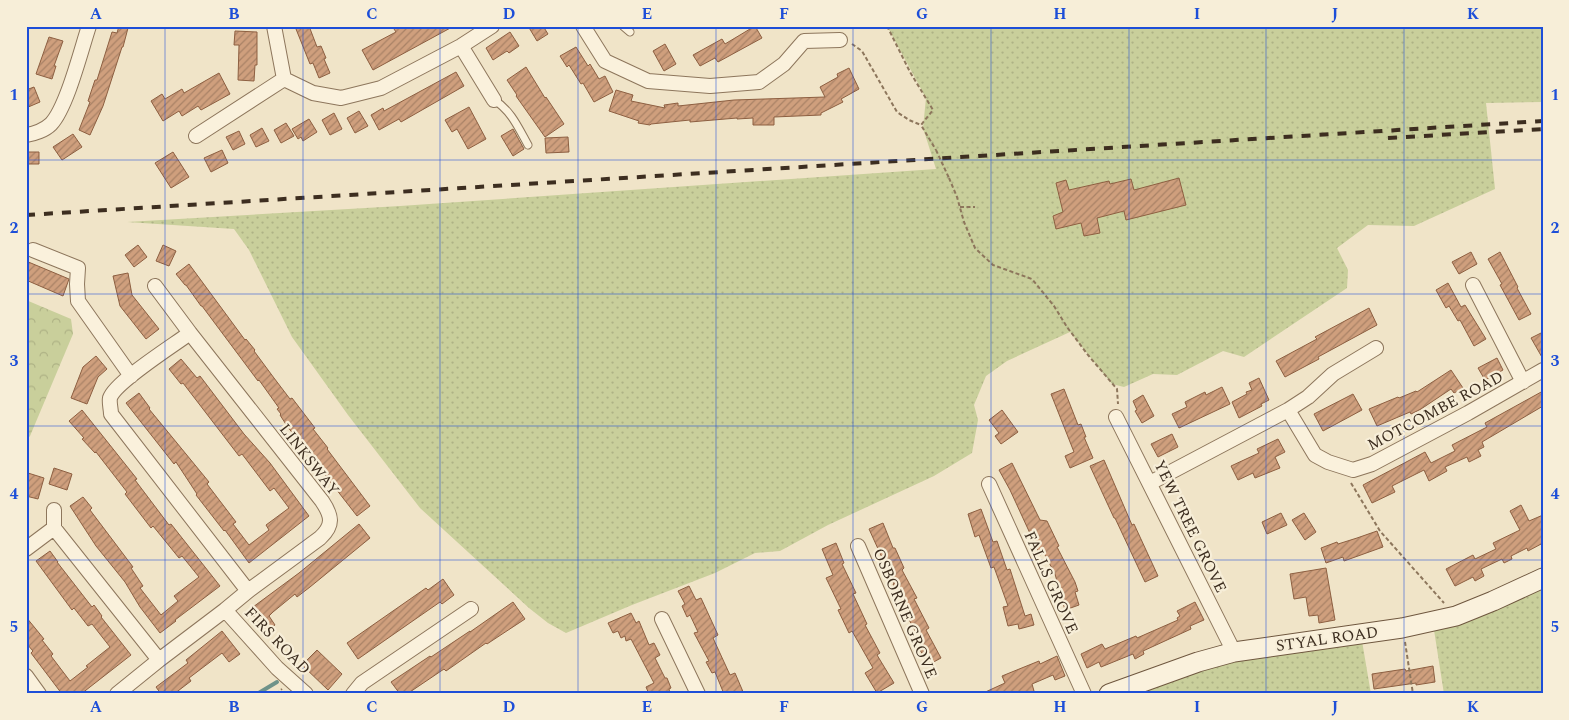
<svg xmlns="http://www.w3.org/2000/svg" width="1569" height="720" font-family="Spectral,serif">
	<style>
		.grass { fill: url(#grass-dots) }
		.forest { fill: url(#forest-crowns) }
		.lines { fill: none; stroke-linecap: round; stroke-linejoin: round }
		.stream { stroke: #6f938a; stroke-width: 4 }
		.building { fill: url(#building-hatch); stroke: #8d5f41 }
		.service-casing { stroke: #8d765c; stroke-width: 9 }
		.minor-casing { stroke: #8d765c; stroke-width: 16 }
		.secondary-casing { stroke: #6f573f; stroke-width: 21 }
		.path { stroke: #8d765c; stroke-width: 2; stroke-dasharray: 4 2.5; stroke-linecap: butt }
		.service { stroke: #faf1dc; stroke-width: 7 }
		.minor { stroke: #faf1dc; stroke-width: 14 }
		.secondary { stroke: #faf1dc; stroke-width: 19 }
		.rail { stroke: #3d2e20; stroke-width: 4; stroke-dasharray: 9 9; stroke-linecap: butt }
		.path-bridge { stroke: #8d765c; stroke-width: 2; stroke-dasharray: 4 2.5; stroke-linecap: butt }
		.grid { fill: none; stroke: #1d4ed8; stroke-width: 1; stroke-opacity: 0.55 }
		.labels { text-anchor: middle; stroke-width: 4.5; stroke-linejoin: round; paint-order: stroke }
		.street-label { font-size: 16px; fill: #3d2e20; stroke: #f7eed8 }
		.neatline { fill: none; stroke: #1d4ed8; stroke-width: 2 }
		.grid-label { font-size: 16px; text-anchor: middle; font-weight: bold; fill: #1d4ed8 }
	</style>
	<defs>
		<pattern id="grass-dots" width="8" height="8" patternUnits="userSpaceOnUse" patternTransform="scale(1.25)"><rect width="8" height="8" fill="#c9cf9b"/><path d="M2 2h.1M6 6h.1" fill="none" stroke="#aeb285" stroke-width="1.8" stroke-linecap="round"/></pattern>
		<pattern id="forest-crowns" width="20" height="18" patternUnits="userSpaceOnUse" patternTransform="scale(1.25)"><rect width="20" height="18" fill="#c9cf9b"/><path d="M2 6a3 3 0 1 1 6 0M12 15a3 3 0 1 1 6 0" fill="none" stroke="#aeb285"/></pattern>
		<pattern id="building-hatch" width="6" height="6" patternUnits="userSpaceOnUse" patternTransform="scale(1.25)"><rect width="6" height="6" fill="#cf9f7d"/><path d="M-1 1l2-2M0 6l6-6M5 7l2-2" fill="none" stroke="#a98266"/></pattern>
	</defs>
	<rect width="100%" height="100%" fill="#f0e4c8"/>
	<path class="grass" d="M887,26H1543V102L1486,103L1495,189L1414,226L1368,225L1337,248L1348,270L1347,288L1244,357L1223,351L1177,375L1153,374L1124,387L1112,384L1070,332L1007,361L986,376L974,405L978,420L972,453L934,476L828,525L780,551L755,553L715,573L632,605L566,633L548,623L529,608L420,508L348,415L292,337L249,250L234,229L127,222L400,206L936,169L923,128L926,98Z
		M1543,589V694H1444L1434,630L1494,609Z
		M1362,641L1371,694H1126L1236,658L1276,653L1308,652Z"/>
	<path class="forest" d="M26,300L71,319L73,334L30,436L26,441Z"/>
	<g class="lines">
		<path class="stream" d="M257,694L277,682"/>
	</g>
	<path class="building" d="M119,26L128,28L123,47H122L103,106L90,135L79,130L90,102L88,101L95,80H97L112,32L117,33Z
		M302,26H309L317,47L321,46L326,58L324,59L330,73L319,78L313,63L310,64L296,29Z
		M392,26H454L373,70L362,50L396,32Z
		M528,26H543L548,34L537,41Z
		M755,26L762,38L718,62L715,58L700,66L693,55L722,39L725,44Z
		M235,31L257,32V65H255L254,81L238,80L239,45H234Z
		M510,32L519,46L509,53L507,51L493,60L486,48Z
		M49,37L63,41L54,66H56L52,79L36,74Z
		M665,44L676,64L664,71L653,51Z
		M576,47L588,66L590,64L599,79L605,76L613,92L594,102L583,83L581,84L569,65L567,67L560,56Z
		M526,67L545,98L546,97L564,124L545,137L516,96L517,95L507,80Z
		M849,68L859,89L841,99L843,102L821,113V115L774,117V125H753V118L737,119V118L690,122V120L651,124L650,125L638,123L639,121L609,111L616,90L633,95L631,101L665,108L664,105L678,103V106L734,100L825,97L820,87L838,77L837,74Z
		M456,72L464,86L401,122L399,119L379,130L371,115L383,108L384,111Z
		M219,73L230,94L201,110L198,106L182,116L179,111L163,121L151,101L162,94L165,99L182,89L184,93Z
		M34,87L40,102L26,108V90Z
		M469,107L486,139L468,149L457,129L452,132L445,120Z
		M359,111L368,126L355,133L347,118Z
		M334,113L342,129L330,135L322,120Z
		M309,119L317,132L303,141L301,137L298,139L292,129Z
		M286,123L294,136L281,143L274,130Z
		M262,128L269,141L256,147L250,135Z
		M513,129L524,149L513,156L501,136Z
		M239,131L245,144L233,150L226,137Z
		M73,134L82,147L62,160L53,147Z
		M568,137L569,152L546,153L545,138Z
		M222,150L228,163L211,172L204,158Z
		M26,152H39V164H26Z
		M173,152L189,177L171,188L155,163Z
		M1179,178L1186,205L1126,220L1124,211L1097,218L1100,233L1084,236L1081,223L1056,229L1053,216L1063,212L1056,183L1066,180L1069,190L1109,181L1110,184L1131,179L1134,190Z
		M138,245L147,257L134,267L125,255Z
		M163,245L176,251L169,266L156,261Z
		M1471,252L1477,264L1459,274L1452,262Z
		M1500,252L1518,287L1517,288L1531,314L1519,320L1500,285L1502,284L1488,259Z
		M26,261L69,279L63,296L26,280Z
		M189,264L245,340L246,339L255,350L254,351L274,378L290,399L292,398L315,428L313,429L328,448L327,449L370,506L357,516L287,426L280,415L281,414L277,409L279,408L259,380L258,381L202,306H201L186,285H185L176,274Z
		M128,273L132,295L159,329L146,339L120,306L113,276Z
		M1448,283L1461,307L1465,305L1486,339L1474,346L1460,320L1458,321L1449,306L1446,308L1436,290Z
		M1369,308L1377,325L1318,357L1319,359L1285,377L1276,361L1317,339L1315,337Z
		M1543,332V359L1531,338Z
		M96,356L107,369L98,377L87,404L71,398L83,367Z
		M1497,358L1503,370L1485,380L1478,368Z
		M181,359L197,378L200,376L244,434L270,463L309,516L249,563L225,530L224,531L196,495L197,494L176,462L174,464L126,403L139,393L150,408L149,409L209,482L207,484L236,522L233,524L249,545L269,530L266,525L289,508L274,488L270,491L242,454L239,456L183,383L181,384L169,369Z
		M1451,370L1463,388L1454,393L1451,389L1421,409L1411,414L1410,412L1377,426L1369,409L1398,397L1399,398L1416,391L1417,392Z
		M1259,378L1269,400L1261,404L1262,406L1239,418L1232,402L1247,394L1246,392L1252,390L1249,383Z
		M1222,387L1230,404L1179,428L1172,414L1187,407L1185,402L1205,392L1206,395Z
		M1064,389L1078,425L1081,424L1086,437H1084L1093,458L1070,468L1065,456L1074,452L1051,394Z
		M1543,391V406L1482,442L1484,447L1478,450L1481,456L1469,462L1467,457L1445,467L1447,471L1429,481L1424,470L1392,486L1395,492L1372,503L1363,485L1425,452L1431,463L1455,451L1452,445L1487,427L1485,423Z
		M1353,394L1362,410L1323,431L1314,414Z
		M1143,395L1154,416L1142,423L1135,411L1137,410L1133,401Z
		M82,410L137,479L135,480L169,525L171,524L220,586L175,620L176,621L160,633L140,607L125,582L96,546L70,506L83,497L92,508L90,510L133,567L131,568L143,586L140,588L161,615L178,601L174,596L199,577L182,556L179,558L153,526L151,528L125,494L127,492L96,452L95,453L82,439L84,438L69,421Z
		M1002,410L1018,432L1001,444L995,436L999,433L989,420Z
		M1172,434L1178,447L1158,457L1151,444Z
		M1278,439L1285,452L1275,457L1280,468L1255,478L1253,473L1238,480L1231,466L1259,453L1257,449Z
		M1104,460L1132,525L1134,524L1158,576L1145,582L1115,518H1114L1090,466Z
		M1012,463L1040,520L1047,521L1059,546L1057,547L1075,582L1078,591L1075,592L1079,605L1065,610L1055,574L1044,553L1040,555L1010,490L999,470Z
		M54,468L72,474L67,490L49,484Z
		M28,473L44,478L38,499L26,496V480Z
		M1521,505L1529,521L1543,515V543L1528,551L1527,548L1511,556L1512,559L1504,563L1502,559L1481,569L1484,576L1475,581L1473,577L1455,586L1446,569L1473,555L1475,559L1496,549L1493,543L1520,530L1510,511Z
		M981,509L993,542L997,541L1007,570L1010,569L1025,616L1031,614L1034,625L1019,629L1018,624L1008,626L1003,607L1008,606L994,567L991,568L979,535L975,537L968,514Z
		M1281,513L1287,525L1267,534L1262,522Z
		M1304,513L1316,532L1305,540L1292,520Z
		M883,523L893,548H895L904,568L902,570L917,598L914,599L929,628L926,630L941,658L928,665L917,644L921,642L906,614L908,613L893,584H894L869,529Z
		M359,524L370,538L310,587L297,597L295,594L273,612L269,616L275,625L265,632L249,610L299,573Z
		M1377,531L1383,547L1344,561L1343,557L1326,563L1321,548L1337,542L1338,544L1357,538Z
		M836,543L844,563L842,564L856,593L853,594L867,624L865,625L880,653L877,655L894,683L877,693L865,673L873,668L852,631L849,633L838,610L841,609L826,578L833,575L822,549Z
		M50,551L58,562H57L92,607L94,605L102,616L101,617L131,655L81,694H62L31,653L33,651L26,643V617L44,639L42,640L53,654L51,656L70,681L88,667L86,666L110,647L92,624L88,626L74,608L72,610L36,561Z
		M1326,568L1335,620L1319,623L1318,615L1309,616L1306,597L1294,599L1290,574Z
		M443,579L454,595L442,604L440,602L358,659L347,643L426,588L428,590Z
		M689,586L696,600L701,598L718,635L713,638L730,675L735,673L744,694H724L715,672L712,673L706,662L709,661L694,633L698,632L690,615L687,617L682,606L685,604L678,591Z
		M513,602L525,619L487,644L486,643L446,671L444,669L407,694H400L391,682L430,656L431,657L470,631V632Z
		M1195,602L1204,620L1190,626L1191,629L1143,651L1144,654L1135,659L1133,654L1101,667L1099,662L1087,668L1081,654L1102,644L1105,649L1136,636L1137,638L1178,620L1177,618L1180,616L1177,611Z
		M631,613L636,623L639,621L649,645L654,643L660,655L655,658L665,678H667L671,688L669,689L670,694H649L646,687L654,683L631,639L626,641L625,636L621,638L618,631L613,633L608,623Z
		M222,631L240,654L229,662L222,653L189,678L191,681L174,694H161L156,687L188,663L186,660Z
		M317,650L342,674L328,690L302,665Z
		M1057,656L1065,676L1055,680L1053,675L1032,684L1034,691L1028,694H981L1005,683L1002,676L1039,661L1040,664Z
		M1433,666L1435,682L1416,685V683L1374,689L1372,674L1405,669L1406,671Z"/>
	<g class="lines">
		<defs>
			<path id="service" d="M623,26L630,32
				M494,100C511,110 519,129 528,145"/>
			<path id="minor" d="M274,26L284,79L313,93L341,98L381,88L461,46L492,26
				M583,26L605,61L648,81L710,86L759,82L784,64L804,41L840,40
				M461,46L494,100
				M26,135C34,134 45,130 51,124C67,107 81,50 89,26
				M196,136L284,79
				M33,250L78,268L77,284L78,301L131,376
				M1473,285L1523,382
				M155,286L190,333L322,501C332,516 334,525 320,538L248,591L225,610L159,660
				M190,333C174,345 115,382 110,398C109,403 111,409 111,414L248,591
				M1288,410L1315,455L1328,462L1353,470L1372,464L1468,413L1543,370
				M1116,417L1234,652
				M1150,483L1288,410L1308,397L1333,374L1376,348
				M989,484L1084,694
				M54,528V510
				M858,546L922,694
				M26,549L54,528L159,660L117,694
				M225,610L277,668L306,694
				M662,619L698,694
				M26,676L39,694
				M353,694L362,683L471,609"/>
			<path id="secondary" d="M1109,694L1198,662L1234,652L1402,628L1456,616L1493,601L1543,578"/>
		</defs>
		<use href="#service" class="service-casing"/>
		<use href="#minor" class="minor-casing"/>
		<use href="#secondary" class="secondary-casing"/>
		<path class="path" d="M887,26L910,72L933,110L921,125L936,150
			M852,44L862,51L897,112L909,120L921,125
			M949,178L957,197L964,222L975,248L993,265L1032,279L1054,306L1067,327L1088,355L1117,389L1118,404
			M960,207H975
			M1351,483L1380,531L1444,603
			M1405,642L1413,694
			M276,694L282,689"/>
		<use href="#service" class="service"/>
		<use href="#minor" class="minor"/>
		<use href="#secondary" class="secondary"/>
		<path class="rail" d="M1388,138L1543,129
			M26,215L1543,121"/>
		<path class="path-bridge" d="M936,150L949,178"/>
	</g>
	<path class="grid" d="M165,26V694M303,26V694M440,26V694M578,26V694M716,26V694M853,26V694M991,26V694M1129,26V694M1266,26V694M1404,26V694M26,160H1543M26,294H1543M26,426H1543M26,560H1543"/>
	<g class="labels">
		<g class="street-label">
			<text transform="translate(1435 410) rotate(-28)" y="6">MOTCOMBE ROAD</text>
			<text transform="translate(310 459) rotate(52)" y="6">LINKSWAY</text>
			<text transform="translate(1191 526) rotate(64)" y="6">YEW TREE GROVE</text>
			<text transform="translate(1052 582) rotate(66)" y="6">FALLS GROVE</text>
			<text transform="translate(906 613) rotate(67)" y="6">OSBORNE GROVE</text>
			<text transform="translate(1327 638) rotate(-8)" y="6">STYAL ROAD</text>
			<text transform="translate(278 640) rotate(46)" y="6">FIRS ROAD</text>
		</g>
	</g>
	<rect width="1569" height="720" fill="none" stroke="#f7eed8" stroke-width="55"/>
	<rect x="28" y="28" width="1514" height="664" class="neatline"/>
	<g class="grid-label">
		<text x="96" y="19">A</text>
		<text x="234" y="19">B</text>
		<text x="372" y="19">C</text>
		<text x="509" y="19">D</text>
		<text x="647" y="19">E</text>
		<text x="784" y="19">F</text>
		<text x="922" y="19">G</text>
		<text x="1060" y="19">H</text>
		<text x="1197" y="19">I</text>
		<text x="1335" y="19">J</text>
		<text x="1473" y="19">K</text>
		<text x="14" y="100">1</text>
		<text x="1555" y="100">1</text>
		<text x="14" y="233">2</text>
		<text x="1555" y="233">2</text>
		<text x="14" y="366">3</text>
		<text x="1555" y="366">3</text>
		<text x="14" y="499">4</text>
		<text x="1555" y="499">4</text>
		<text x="14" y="632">5</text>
		<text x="1555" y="632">5</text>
		<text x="96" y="712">A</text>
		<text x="234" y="712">B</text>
		<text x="372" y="712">C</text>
		<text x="509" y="712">D</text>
		<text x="647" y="712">E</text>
		<text x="784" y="712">F</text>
		<text x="922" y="712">G</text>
		<text x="1060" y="712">H</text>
		<text x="1197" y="712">I</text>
		<text x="1335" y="712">J</text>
		<text x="1473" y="712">K</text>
	</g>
</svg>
